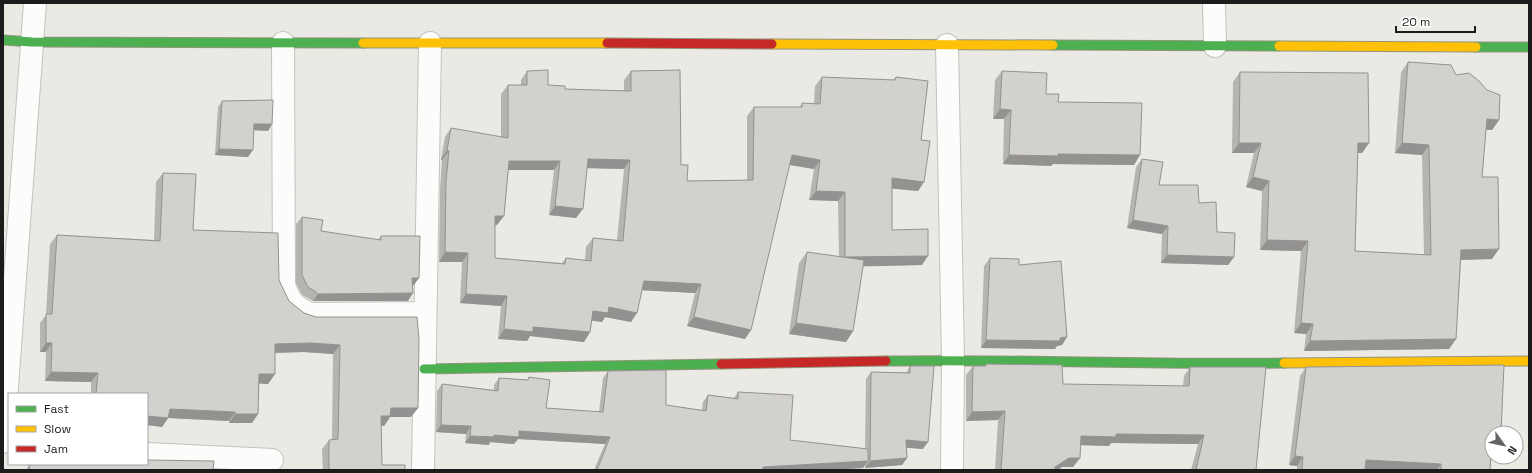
<svg xmlns="http://www.w3.org/2000/svg" width="1532" height="473" font-family="'Space Grotesk',sans-serif">
	<style>
		.lines { fill: none; stroke-linecap: round; stroke-linejoin: round }
		.street-casing { stroke: #c3c2c0; stroke-width: 24 }
		.fast-casing { stroke: #92957c; stroke-width: 11 }
		.slow-casing { stroke: #92957c; stroke-width: 11 }
		.jam-casing { stroke: #92957c; stroke-width: 11 }
		.street { stroke: #fcfcfb; stroke-width: 22 }
		.fast { stroke: #4caf50; stroke-width: 9 }
		.slow { stroke: #ffc107; stroke-width: 9 }
		.jam { stroke: #c62828; stroke-width: 9 }
		.wall { fill: #b5b4b0; fill-rule: evenodd }
		.shaded-wall { fill: #949290 }
		.building { fill: #d3d1cd; stroke: #949290; fill-rule: evenodd }
	</style>
	<rect width="100%" height="100%" fill="#ebe9e4"/>
	<g class="lines">
		<defs>
			<path id="street" d="M1214,3L1215,46
				M283,43L284,285C290,302 293,306 310,314L425,313
				M947,45L953,360L952,470
				M3,442L35,3
				M147,454L272,460
				M423,470L430,43"/>
			<path id="fast" d="M3,40L32,42L363,43
				M1053,45L1279,46
				M1476,47H1529
				M886,361C1018,359 1151,365 1284,363
				M424,369L721,364"/>
			<path id="slow" d="M363,43H607
				M772,44L1053,45
				M1279,46L1476,47
				M1284,363L1529,361"/>
			<path id="jam" d="M607,43L772,44
				M721,364L886,361"/>
		</defs>
		<use href="#street" class="street-casing"/>
		<use href="#fast" class="fast-casing"/>
		<use href="#slow" class="slow-casing"/>
		<use href="#jam" class="jam-casing"/>
		<use href="#street" class="street"/>
		<use href="#fast" class="fast"/>
		<use href="#slow" class="slow"/>
		<use href="#jam" class="jam"/>
	</g>
	<path class="wall" d="M1408,62L1456,75L1499,120L1492,130H1486L1482,177L1492,259L1461,260L1456,339L1449,349L1304,351L1306,334L1294,333L1301,251L1260,250L1262,191L1246,187L1254,153H1232L1233,82L1240,72L1369,143L1362,153H1358L1355,251L1424,255L1422,155L1395,153L1401,72Z
		M527,71L548,85L565,89L624,91V80L631,71L681,165L687,181L747,180V116L754,107H800L802,103H814L815,86L822,77L893,80L896,77L921,140L924,182L918,191L892,188V230L922,265L863,266L853,331L846,342L789,334L799,263L807,252L839,257L838,201L809,200L814,169L789,165L745,339L687,326L695,293L642,290L631,322L605,317L602,322L592,320L590,332L584,342L530,336L527,341L498,339L501,306L460,303L462,262H439L440,189L442,160L441,159L445,137L451,128L501,137V94L508,85H521V80ZM587,168L624,169L617,240L593,238L586,247L585,260L566,258L562,263L495,258V225H497L508,170H554L549,215L576,218Z
		M1002,71L1046,94L1058,102L1134,165L1053,164L1051,166L1003,164L1004,119H993L995,80Z
		M222,101L272,124L268,131L254,130L248,157L215,155L218,107Z
		M1142,159L1159,185L1199,203L1217,232L1234,257L1228,265L1161,263L1162,234L1127,228L1136,167Z
		M163,173L193,230L279,280L289,301L418,408L411,417H390L384,426L381,425L382,465L405,470H323L322,449L329,440H332L333,354L304,352L275,353V374L268,384L259,383L258,414L252,423H229V421L168,418L162,427L147,425V394H91V382L45,381L46,352H40V323L46,315L50,244L57,235L154,240L156,182Z
		M302,217L321,231L378,240L381,236L414,285H413L408,301H313L302,295L296,283V224Z
		M990,258L1067,337L1062,345L1057,346L1055,349L981,348L984,266Z
		M986,364L1063,384L1183,386L1184,376L1190,367L1256,470H1191L1198,444L1111,443L1109,446L1081,445L1080,458L1073,467H1062L1058,470H995L998,420L966,421V375L973,366H985Z
		M910,366L923,449L907,448V458L902,465L865,468V465L863,468L826,470H594L605,444L518,439L514,444L490,442L489,445L465,443L466,434L436,432L437,391L442,384L494,390V385L499,378L527,380L529,377L546,408L599,412L603,378L608,371L666,405L702,410L703,402L708,395L734,398L738,392L790,440L865,449L866,379L871,372L906,373Z
		M1306,367L1492,444L1490,470H1385L1365,469V470H1297V466L1289,465L1300,376Z
		M29,465L30,470H26Z"/>
	<path class="shaded-wall" d="M1000,109L1011,110L1004,119H993Z
		M1487,119L1499,120L1492,130L1480,129Z
		M254,124H272L268,131L249,130Z
		M1239,143H1261L1254,153H1232Z
		M1358,143H1369L1362,153H1351Z
		M1402,143L1429,145L1422,155L1395,153Z
		M219,149L253,150L248,157L215,155Z
		M447,150L449,151L442,160L441,159Z
		M1058,154L1140,155L1134,165L1053,164L1051,166L1003,164L1009,155Z
		M792,155L820,160L814,169L785,164Z
		M588,159L630,160L624,169L582,168Z
		M509,161H560L554,170H502Z
		M1253,177L1269,181L1262,191L1246,187Z
		M892,178L924,182L918,191L885,188Z
		M816,191L845,192L838,201L809,200Z
		M555,206L583,209L576,218L549,215Z
		M495,216H504L497,225H489Z
		M1133,220L1168,226L1162,234L1127,228Z
		M1267,240L1308,241L1301,251L1260,250Z
		M1499,249L1492,259L1454,260L1461,250Z
		M445,252L468,253L462,262H439Z
		M1167,255L1234,257L1228,265L1161,263Z
		M928,256L922,265L839,267L845,257Z
		M412,278H419L414,285H406Z
		M644,281L701,284L695,293L637,290Z
		M413,293L408,301H313L318,294Z
		M466,294L507,296L501,306L460,303Z
		M609,307L637,313L631,322L605,317L602,322L586,320L593,311Z
		M694,317L751,330L745,339L687,326Z
		M796,323L853,331L846,342L789,334Z
		M1301,323L1313,324L1306,334L1294,333Z
		M533,327L590,332L584,342L530,336L527,341L498,339L504,329Z
		M1067,337L1062,345L1057,346L1055,349L981,348L986,340Z
		M1456,339L1449,349L1304,351L1310,341Z
		M46,343H52L46,352H40Z
		M311,343L340,345L333,354L304,352L269,353L275,344Z
		M51,372L98,373L91,382L45,381Z
		M259,374H275L268,384L252,383Z
		M391,408H418L411,417H390L384,426L374,425L381,416Z
		M170,409L235,412L229,421L168,418L162,427L147,425V416Z
		M1005,411L998,420L966,421L972,412Z
		M235,414H258L252,423H229Z
		M441,425L471,426L466,434L436,432Z
		M519,431L610,437L605,444L518,439L514,444L490,442L489,445L465,443L470,436L494,435Z
		M1116,434L1204,435L1198,444L1111,443L1109,446L1075,445L1081,436Z
		M906,440L928,442L923,449L901,447Z
		M1295,456L1303,457L1297,466L1289,465Z
		M907,458L902,465L865,468L870,461Z
		M1069,458H1080L1073,467H1062L1058,470H1053L1055,467Z
		M1366,460L1441,464L1437,470H1384L1360,469Z
		M868,461L863,468L826,470H761L763,467Z"/>
	<path class="building" d="M1408,62L1451,65L1456,75L1469,73L1479,81L1487,90L1500,95L1499,120L1487,119L1482,177H1498L1499,249L1461,250L1456,339L1310,341L1313,324L1301,323L1308,241L1267,240L1269,181L1253,177L1261,143H1239L1240,72L1368,73L1369,143H1358L1355,251L1431,255L1429,145L1402,143Z
		M548,70V85L565,86V89L631,91V71L680,70L681,165H688L687,181L753,180L754,107H802V103L820,104L822,77L895,80L896,77L928,81L921,140L930,141L924,182L892,178V230L928,229V256L845,257V192L816,191L820,160L792,155L751,330L694,317L701,284L644,281L637,313L609,307L608,313L593,311L590,332L533,327V332L504,329L507,296L466,294L468,253L445,252L446,180L449,151L447,150L451,128L508,138V85H527V71ZM588,159L630,160L623,241L593,238L591,261L566,258L565,264L495,258V216H504L509,161H560L555,206L583,209Z
		M1002,71L1047,73L1046,94H1059L1058,102L1142,103L1140,155L1058,154V156L1009,155L1011,110L1000,109Z
		M273,100L272,124H254L253,150L219,149L222,101Z
		M1142,159L1163,162L1159,185H1198L1199,203L1216,202L1217,232L1235,233L1234,257L1167,255L1168,226L1133,220Z
		M163,173L196,174L193,230L278,233L279,280L289,301L304,313L316,317H417L419,339L418,408H391L390,416H381L382,465H405V470H329V440L338,439L340,345L311,343L275,344V374H259L258,414H235V412L170,409L168,418L147,416V394H96L98,373L51,372L52,343H46V314H52L57,235L160,241Z
		M302,217L323,220L321,231L381,240V236H420L419,278H412L413,293L318,294L316,292L308,287L302,275Z
		M807,252L864,260L853,331L796,323Z
		M990,258L1019,259V265L1061,261L1067,337L1060,338V341L986,340Z
		M986,364L1062,365L1063,384L1189,386L1190,367H1266L1256,470H1196L1204,435L1116,434V437L1081,436L1080,458H1069L1055,467V470H1001L1005,411L972,412L973,366H986Z
		M1504,365L1501,433H1492L1490,470H1441V464L1366,460L1365,470H1302L1303,457L1295,456L1306,367Z
		M910,366H934L928,442L906,440L907,458L870,461L871,372L910,373Z
		M666,370V405L706,411L708,395L738,399V392L793,395L790,440L868,449V461L763,467V470H597L610,437L519,431V437L494,435V437L470,436L471,426L441,425L442,384L498,391L499,378L528,380L529,377L550,380L546,408L603,412L608,371Z
		M147,460L214,461L213,470H30L29,465L40,464H147Z"/>
	<rect width="1532" height="473" fill="none" stroke="#1c1c1c" stroke-width="8"/>
	<rect x="8" y="393" width="140" height="72" fill="#ffffff" stroke="#a4a4a4"/>
	<rect x="16" y="406" width="20" height="6" fill="#4caf50" stroke="#a4a4a4"/>
	<text x="44" y="413" font-size="12" fill="#1c1c1c">Fast</text>
	<rect x="16" y="426" width="20" height="6" fill="#ffc107" stroke="#a4a4a4"/>
	<text x="44" y="433" font-size="12" fill="#1c1c1c">Slow</text>
	<rect x="16" y="446" width="20" height="6" fill="#c62828" stroke="#a4a4a4"/>
	<text x="44" y="453" font-size="12" fill="#1c1c1c">Jam</text>
	<g transform="translate(1504 445) rotate(123)"><circle r="19" fill="#ffffff" stroke="#a4a4a4"/>
	<path d="M0-3L7 15L0 10L-7 15Z" fill="#646462"/>
	<text y="-6" font-size="11" font-weight="bold" text-anchor="middle" fill="#1c1c1c">N</text>
	</g>
	<path d="M1396 26v6h79v-6" fill="none" stroke="#1c1c1c" stroke-width="2"/>
	<text x="1402" y="26" font-size="12" fill="#1c1c1c" stroke="#ffffff" stroke-width="3" paint-order="stroke">20 m</text>
</svg>
